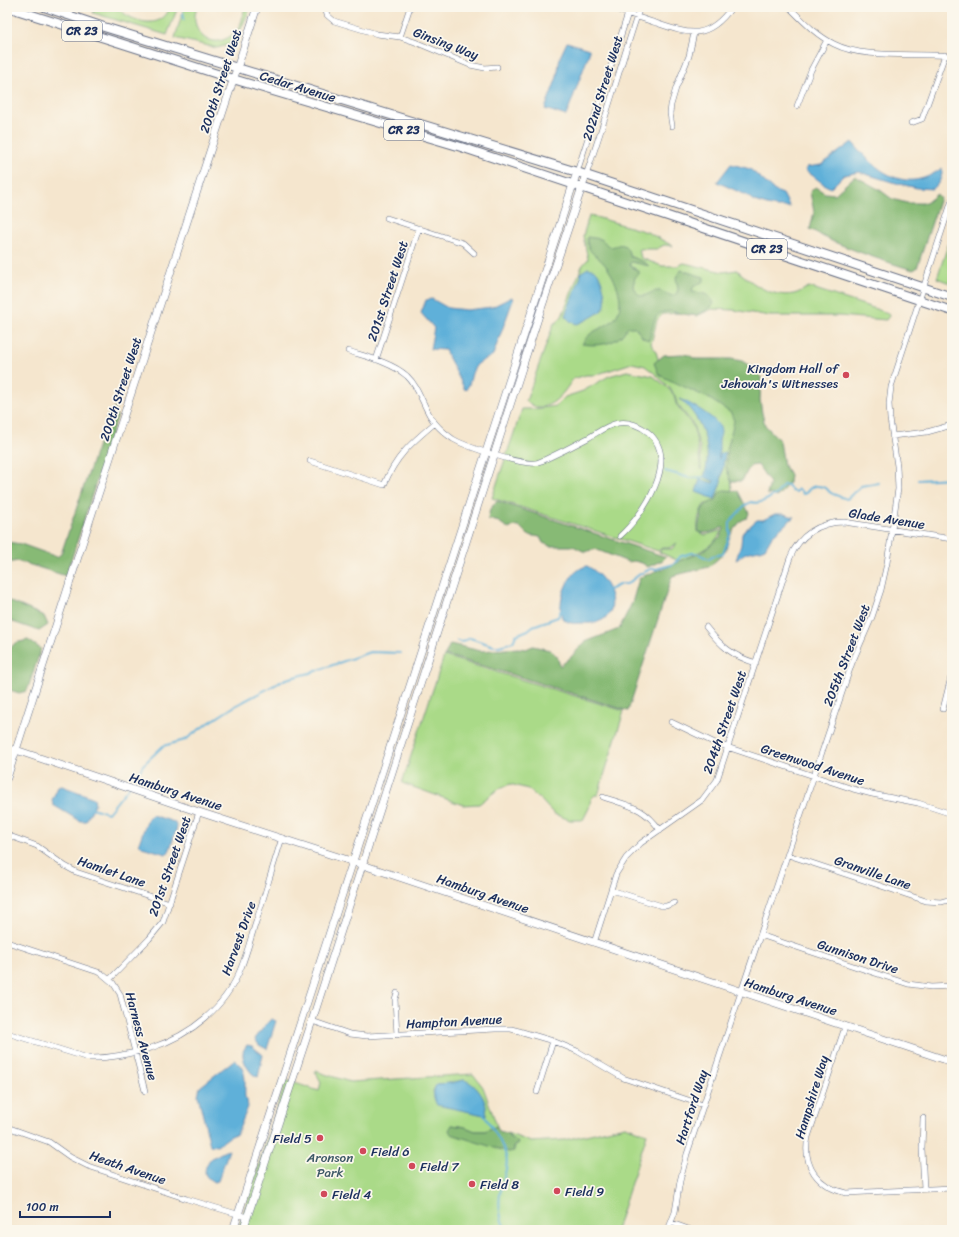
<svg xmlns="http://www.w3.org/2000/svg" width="959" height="1237" font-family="Sriracha,sans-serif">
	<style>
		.green { fill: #aada88; stroke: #628473; fill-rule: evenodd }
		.forest { fill: #87ba74; stroke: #517469 }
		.water { fill: #5eb0d9; stroke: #3c709c }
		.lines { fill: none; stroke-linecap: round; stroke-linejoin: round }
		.stream { stroke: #5eb0d9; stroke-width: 2 }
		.street-casing { stroke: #676f85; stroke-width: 6 }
		.secondary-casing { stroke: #676f85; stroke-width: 8 }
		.primary-casing { stroke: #676f85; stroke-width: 10 }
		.street { stroke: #fff; stroke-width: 5 }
		.secondary { stroke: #fff; stroke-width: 7 }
		.primary { stroke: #fff; stroke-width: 8 }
		.poi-dot { fill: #d1495b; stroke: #fbf7ec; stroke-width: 1.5 }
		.labels { text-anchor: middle; stroke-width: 3.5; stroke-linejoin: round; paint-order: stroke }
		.shield { fill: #fbf7ec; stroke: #5e6b89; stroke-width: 1 }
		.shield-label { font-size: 12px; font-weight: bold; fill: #1b2f5e }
		.street-label { font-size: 13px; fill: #1b2f5e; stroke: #fbf7ec }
		.poi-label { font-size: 13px; fill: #1b2f5e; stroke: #fbf7ec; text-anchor: start }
		.park-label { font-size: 13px; fill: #3f5a68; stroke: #fbf7ec }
	</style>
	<rect width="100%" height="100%" fill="#fbf7ec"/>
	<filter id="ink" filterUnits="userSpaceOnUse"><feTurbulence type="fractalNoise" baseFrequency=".025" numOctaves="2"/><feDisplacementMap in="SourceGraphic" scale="8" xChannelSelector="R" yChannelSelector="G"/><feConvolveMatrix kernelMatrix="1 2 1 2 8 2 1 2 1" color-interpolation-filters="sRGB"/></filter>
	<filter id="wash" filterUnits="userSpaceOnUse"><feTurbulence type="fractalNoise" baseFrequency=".012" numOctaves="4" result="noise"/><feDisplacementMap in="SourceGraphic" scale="16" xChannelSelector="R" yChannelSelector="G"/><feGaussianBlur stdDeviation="0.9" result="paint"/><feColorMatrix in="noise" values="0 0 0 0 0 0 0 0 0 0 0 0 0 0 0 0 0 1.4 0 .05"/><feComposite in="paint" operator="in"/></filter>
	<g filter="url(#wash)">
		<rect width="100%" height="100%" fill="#f5e6ce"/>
		<path class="green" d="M95,7C100,7 109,5 114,7C120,9 125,15 130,17C146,25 164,25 170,7H178L167,35L93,13Z
			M184,7H197C195,13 194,19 196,25C202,46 225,45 237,30C242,25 243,14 245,7H251L240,31L238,42L217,48L175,38Z
			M589,215L647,232L673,246L664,245L657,249H639L641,258L662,266H677L684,263L723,272L737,270C753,284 771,298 794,294C799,293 804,289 809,287L888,313L889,316L886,320L839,316H770L734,310L712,309L697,316L680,313L663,314L657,320L651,344L656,352L659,362L724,406L735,416L731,476L732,490L723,497L717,504H705C699,511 697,522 698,532L706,535L722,530C715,547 695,554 679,561L659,552L662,549H672L677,543L669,548H662L658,551L492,498L522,409H534L556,406L565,397L583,391L609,376L627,371L653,376L667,387L674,395L676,404L693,426L697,442L701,470L700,448L693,424L677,404L675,396L669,387L654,373L645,366L632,363L595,375H586L573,379C565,391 554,408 537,407C534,407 529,403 526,401L554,323H556L562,316L582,266L588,259L583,236Z
			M952,233V284L937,278Z
			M444,656L624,711L598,795H595L591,799L589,808L583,820H570L554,814L541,800L528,789L510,784L497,790L479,804L463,805L402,783Z
			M315,1071L350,1082L473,1074L483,1087L497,1126L485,1131H475L465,1127L452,1125L514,1149L516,1145L507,1133L531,1142L564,1140L625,1126L647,1134L616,1230H238L286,1080L319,1091L321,1082ZM464,1080L484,1115L460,1109L442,1106L435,1100L433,1091L437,1084L450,1083Z"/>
		<path class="forest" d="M855,176L880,190L892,199L907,203H926L937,194L940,198L917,268L913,270C886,262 860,253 834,242C826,239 818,233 810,229L814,212L810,192L815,187L825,193L835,194Z
			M587,237L601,239C604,241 606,244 608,246C616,250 624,235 630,256L646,263L649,266L632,262L629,264L632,267L639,271V274L635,277L633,287C643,305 647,290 660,291C664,292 669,295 673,296L677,293L678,289L676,278L681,270L704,277V281L693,287L692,292C701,293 711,293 714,304C709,309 701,314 693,315C682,316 663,304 655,319C653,323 651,335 649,340L643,338L635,327C624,326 627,331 620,337C610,345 595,346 582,344C584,342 585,338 588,336C596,328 611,326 617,315C625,300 615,278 606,266C597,254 587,255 587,237Z
			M682,354L689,355L695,359H731L742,361L758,371L761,378L760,400L762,413L765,425L780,441L784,466L788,471L790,475L789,483C783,487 782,494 776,497L773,495L767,494L770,483L758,465L750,466L742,481H731L726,468L727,450L734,421L731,413L708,398L659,375L654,363L664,355Z
			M114,407L117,417L66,576L18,561L7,563V542L21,544L57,557L61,554L109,412Z
			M724,490L738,491L749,513L747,518L742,520L734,529L730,536L725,552L709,567L672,576L628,711L520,677L445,655L450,644L481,651L518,648L526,649L533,646L550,650L557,656L560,666L570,658L585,642L619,629L632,603L639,579L645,575L652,574L655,571L664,569L686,558L696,555L705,550L721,536L724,528H721C713,532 707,534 699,532C698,527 699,524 700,519C702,508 703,504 715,501L720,492Z
			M497,501L666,557L663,560L648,567L642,563L634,561L628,562L595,549L585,552L573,546H550L543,543L540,537L528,535L519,526H514L509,529L499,522L488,519L490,509Z
			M7,600L44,616L48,625L39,631L7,620Z
			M28,640L41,649L27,691L19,693L7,689V652L15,643Z
			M452,1125L465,1127L475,1131H485L497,1126L499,1131L507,1133L509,1137L517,1141L518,1144L514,1146V1151L508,1152L451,1134L449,1130Z"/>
		<path class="water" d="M567,42L589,49V54L566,116L545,109L557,77L560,57Z
			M852,142C877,171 905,196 942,168C943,176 939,184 933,189L917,188L892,182L859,172L844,175L831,188L825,185L805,170L807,167L821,165Z
			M731,164L750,169L775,191L783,194L790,207H776L767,205L754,201L746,195L717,182Z
			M588,268C592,269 594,269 597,272C602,278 608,301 604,308C601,313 583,322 577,324L571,322L565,316L566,313L581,276L580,273Z
			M512,297L513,300L493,355C486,360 478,361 474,369C470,375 471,386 465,390L445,350L430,349L434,328L421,313L426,300L432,299L448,308L467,310L492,307Z
			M680,399C690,403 721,420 721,431C721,434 720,437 719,440C719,446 719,453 719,459L720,454L724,452L725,453L721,482L715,499L696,492L700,479L713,483L714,480L713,481L704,477C713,449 703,419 680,399Z
			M775,514H784L794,517L772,536L765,548C754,553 747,549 738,559L736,560L741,545L742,534L744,531L757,520H763Z
			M587,566C613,579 628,626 583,623C573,623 571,625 562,618C557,600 568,570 587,566Z
			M62,786L94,798L95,804L86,821H80L53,805L52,800L58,787Z
			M152,815L174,822L177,827L169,852L166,854L142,847L139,843L148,818Z
			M271,1019L276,1021L267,1049L259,1045L255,1039L264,1027Z
			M247,1045L252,1046L263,1055L258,1077C251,1076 242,1061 243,1053C243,1050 245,1048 247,1045Z
			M234,1060C249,1070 244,1083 245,1098L247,1100L248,1107L237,1134L232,1135L217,1146L210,1145L198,1095L200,1087Z
			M464,1080C476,1083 489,1102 486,1115H484L437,1105C433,1098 432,1090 437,1084L450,1083Z
			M229,1150L218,1181L215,1182C201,1177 204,1168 211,1158C218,1156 222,1151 229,1150Z"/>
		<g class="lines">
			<path class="stream" d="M183,12L184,19
				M665,471L690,478L704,477
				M918,480L952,478
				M609,590L621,584H627L640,574L651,569H656L674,564L681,556C685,556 688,553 692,553C698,552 703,557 709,559L712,556L723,554L730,534V522L745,505L751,502C758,504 767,501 772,496L776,495L783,485H788L792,491L796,492L798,489L800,490L803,494L806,493C811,485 819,484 827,489C828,490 829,492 831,493C834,495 844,498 847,499L861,486L879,483
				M457,641L463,642L470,638L494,646H499L513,642L516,635L528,630L533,626L558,617L561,610
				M92,808L108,813L136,778L143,765L163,746L185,740L204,726L235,706L286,679L310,673L370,652L400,653
				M484,1115C492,1128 502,1141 506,1156C509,1166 503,1179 501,1189C498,1201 499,1221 507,1230"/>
		</g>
	</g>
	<g filter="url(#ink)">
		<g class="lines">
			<defs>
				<path id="street" d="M325,7L327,15L334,21L377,34L400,37L415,42L470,65L485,68L497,67
					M609,7C624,12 640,18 656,23C691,35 708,40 732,7
					M789,7C803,21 816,35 834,44C865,60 916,52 952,56
					M400,37L410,7
					M797,106L811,70L827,40
					M911,123L922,119L945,55
					M672,126L670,113L671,105L676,88L689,56L694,33
					M577,172L630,7
					M586,175C606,119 621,63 640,7
					M387,218L463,243L474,253
					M348,351C367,357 391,362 407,376C421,389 423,409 435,423C440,429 447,435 453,439C467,447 520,465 536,463C538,462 542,461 544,460C559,453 573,446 588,438C597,433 607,425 618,423C629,421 641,426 649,433C680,461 643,515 620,536
					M376,360L419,228
					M892,436L927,432L952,425
					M310,461L384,485C396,456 411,443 435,423
					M706,627C721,646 732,656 756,663
					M943,709L952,673
					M671,722L715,743L853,789L872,794L918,803L952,814
					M7,747L16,750
					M603,797C629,806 643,806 660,830
					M7,835L37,846L65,866L76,872L170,903
					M788,855L926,901L941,902L952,899
					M611,890L662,906H666L674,903
					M760,935L908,984L931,987L952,986
					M7,942L101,973L113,983L120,994L145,1091
					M594,943L616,874L626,858L641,843L702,800L717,780L790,558C799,535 820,522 844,522L952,539
					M110,979L149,939L163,922L199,812
					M397,993L395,999L397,1035
					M312,1021L350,1034L367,1036L495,1029H511L519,1031L553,1041L577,1051L623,1078L703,1105
					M845,1027L808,1137C802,1166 818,1187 846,1193L952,1188
					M7,1033L88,1058C109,1059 130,1054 151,1048C191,1035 225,1008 241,968C247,953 251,937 256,922C265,894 273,866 282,838
					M537,1092L553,1041
					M923,1118L922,1149L924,1189
					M7,1127L49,1142L70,1157L88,1166L187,1199L247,1217
					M672,1223L691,1230
					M668,1230L675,1212L680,1181L687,1154L741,992L852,663L872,617L881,590L887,563L898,489L897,466L890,419L889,404L891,387L952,200"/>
				<path id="secondary" d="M16,750L199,812L357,863L952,1062
					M7,778L83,541L257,7
					M233,1230L577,172
					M243,1230L312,1021L540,312L586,175"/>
				<path id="primary" d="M7,7L233,79L461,147L952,311
					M44,7L104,27L577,172L952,297"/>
			</defs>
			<use href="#street" class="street-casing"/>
			<use href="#secondary" class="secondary-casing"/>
			<use href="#primary" class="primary-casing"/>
			<use href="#street" class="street"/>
			<use href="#secondary" class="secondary"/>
			<use href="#primary" class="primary"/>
		</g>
	</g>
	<g class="poi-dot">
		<circle cx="846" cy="375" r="4"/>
		<circle cx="320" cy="1138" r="4"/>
		<circle cx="363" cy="1151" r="4"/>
		<circle cx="412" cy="1166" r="4"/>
		<circle cx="472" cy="1184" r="4"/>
		<circle cx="557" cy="1191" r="4"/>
		<circle cx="324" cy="1194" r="4"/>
	</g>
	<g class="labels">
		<g class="shield">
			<rect x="62" y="21" width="40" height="20" rx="3"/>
			<rect x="384" y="120" width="40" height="20" rx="3"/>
			<rect x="747" y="239" width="40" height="20" rx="3"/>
		</g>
		<g class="shield-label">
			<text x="82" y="35">CR 23</text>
			<text x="404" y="134">CR 23</text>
			<text x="767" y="253">CR 23</text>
		</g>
		<g class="street-label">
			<text transform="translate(446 43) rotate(21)" y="5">Ginsing Way</text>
			<text transform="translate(220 81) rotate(-72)" y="5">200th Street West</text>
			<text transform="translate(298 86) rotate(17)" y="5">Cedar Avenue</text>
			<text transform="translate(602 88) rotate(-73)" y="5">202nd Street West</text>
			<text transform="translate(387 291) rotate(-72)" y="5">201st Street West</text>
			<text transform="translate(120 389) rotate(-72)" y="5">200th Street West</text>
			<text transform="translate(887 518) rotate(9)" y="5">Glade Avenue</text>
			<text transform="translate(846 655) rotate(-69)" y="5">205th Street West</text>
			<text transform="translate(724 722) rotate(-71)" y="5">204th Street West</text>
			<text transform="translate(813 764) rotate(18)" y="5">Greenwood Avenue</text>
			<text transform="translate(176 791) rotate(18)" y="5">Hamburg Avenue</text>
			<text transform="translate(169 866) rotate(-71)" y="5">201st Street West</text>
			<text transform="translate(112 871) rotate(19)" y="5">Hamlet Lane</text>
			<text transform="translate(873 872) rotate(19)" y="5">Granville Lane</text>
			<text transform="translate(483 893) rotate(19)" y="5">Hamburg Avenue</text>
			<text transform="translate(238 938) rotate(-70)" y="5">Harvest Drive</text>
			<text transform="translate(858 956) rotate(18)" y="5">Gunnison Drive</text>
			<text transform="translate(791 996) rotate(18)" y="5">Hamburg Avenue</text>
			<text transform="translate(454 1021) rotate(-3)" y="5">Hampton Avenue</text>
			<text transform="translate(142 1036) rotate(75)" y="5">Harness Avenue</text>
			<text transform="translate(811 1097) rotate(-73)" y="5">Hampshire Way</text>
			<text transform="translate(691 1107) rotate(-72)" y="5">Hartford Way</text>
			<text transform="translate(128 1167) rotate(19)" y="5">Heath Avenue</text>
		</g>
		<g class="poi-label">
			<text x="838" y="373" text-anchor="end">Kingdom Hall of<tspan x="838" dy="15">Jehovah's Witnesses</tspan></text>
			<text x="312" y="1143" text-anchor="end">Field 5</text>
			<text x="371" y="1156">Field 6</text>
			<text x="420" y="1171">Field 7</text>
			<text x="480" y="1189">Field 8</text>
			<text x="565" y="1196">Field 9</text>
			<text x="332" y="1199">Field 4</text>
		</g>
		<g class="park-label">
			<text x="330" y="1162">Aronson<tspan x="330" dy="15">Park</tspan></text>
		</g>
	</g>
	<rect width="959" height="1237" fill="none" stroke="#fbf7ec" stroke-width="24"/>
	<path d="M20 1211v6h90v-6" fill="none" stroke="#1b2f5e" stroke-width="2"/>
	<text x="26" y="1211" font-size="12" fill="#1b2f5e" stroke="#fbf7ec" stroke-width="3" paint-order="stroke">100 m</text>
</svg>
